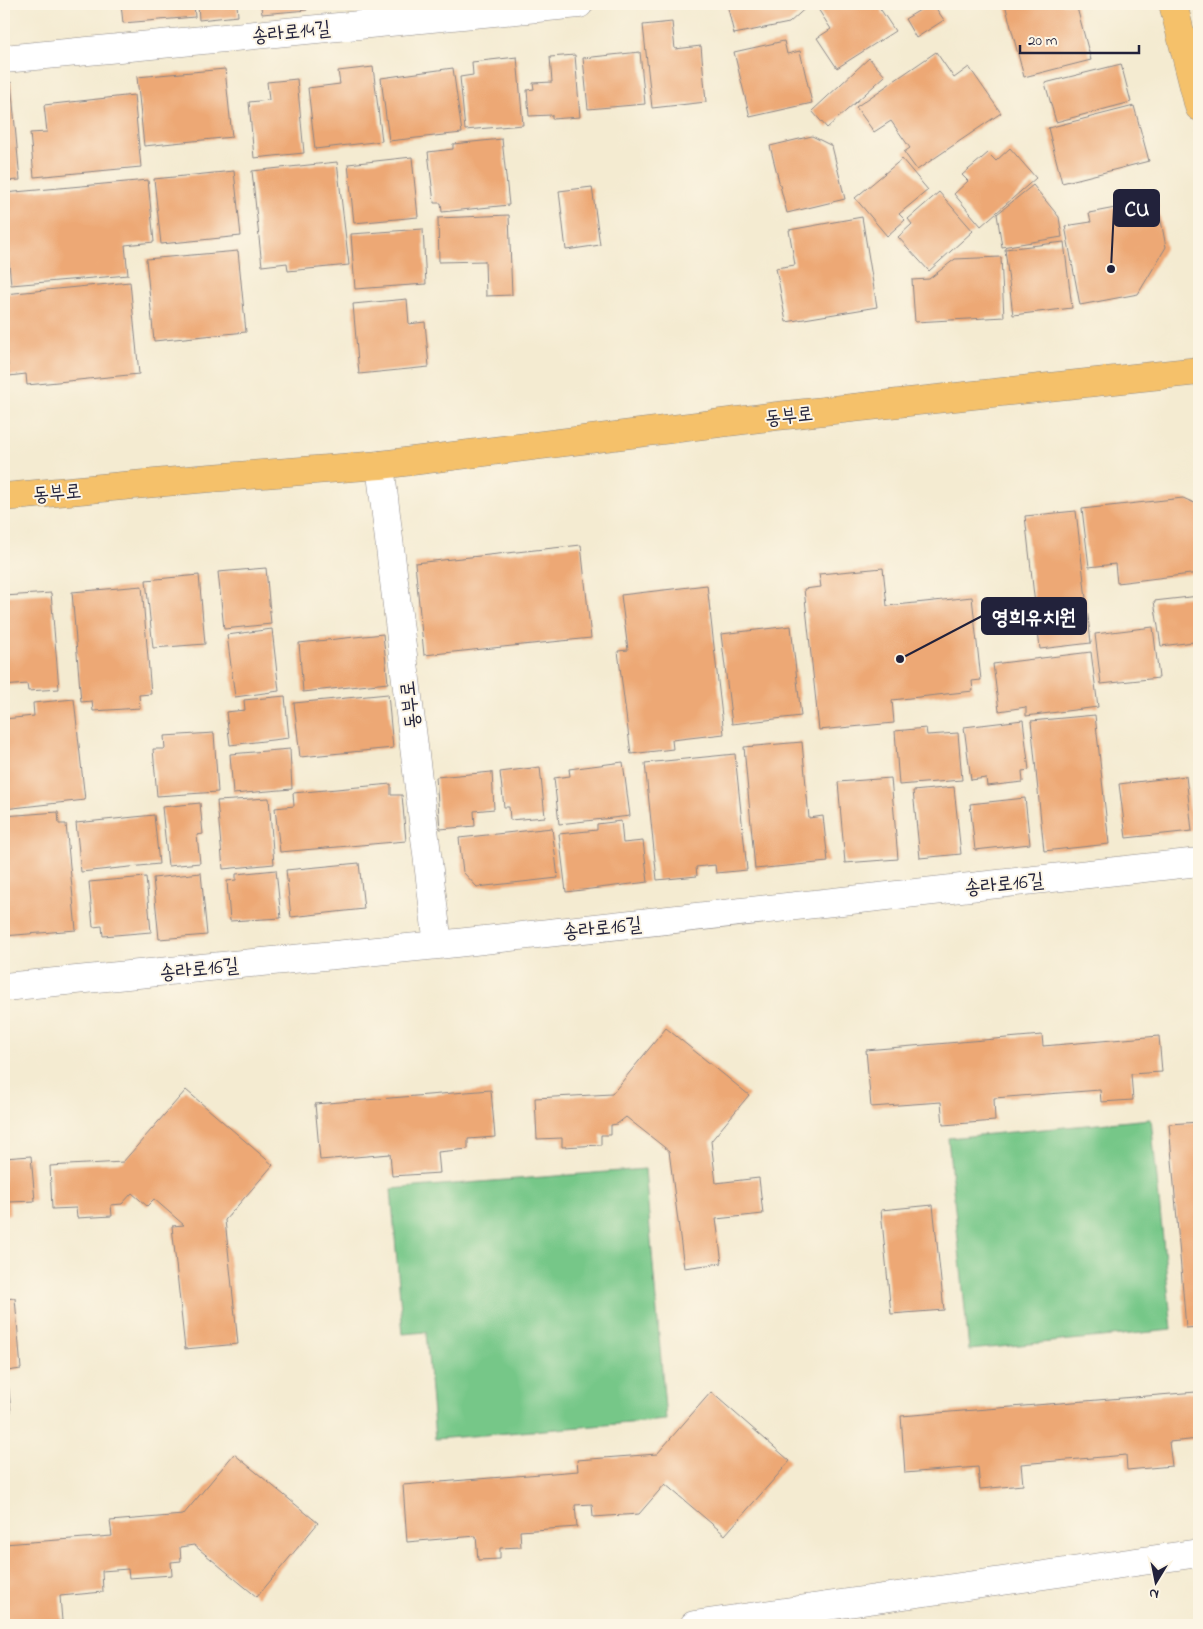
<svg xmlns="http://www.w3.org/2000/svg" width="1203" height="1629" font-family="'Indie Flower','Poor Story',sans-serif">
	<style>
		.green { fill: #76c788; stroke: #4c7462 }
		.building { fill: #eda874 }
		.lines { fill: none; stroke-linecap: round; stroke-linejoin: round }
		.minor-casing { stroke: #8b8686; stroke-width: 29 }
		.major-casing { stroke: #8b8686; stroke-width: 29 }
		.minor { stroke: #fff; stroke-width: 28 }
		.major { stroke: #f5c16b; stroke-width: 28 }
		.labels { text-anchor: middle; stroke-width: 4; stroke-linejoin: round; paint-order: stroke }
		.street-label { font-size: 20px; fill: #22223b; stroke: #fcf5e5 }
		.leader { fill: none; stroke: #22223b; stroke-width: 2 }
		.callout-dot { fill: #22223b; stroke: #fcf5e5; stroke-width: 2 }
		.callout { fill: #22223b; stroke: #22223b; stroke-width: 2 }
		.callout-label { font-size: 21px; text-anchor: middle; font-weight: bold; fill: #fff }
	</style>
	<rect width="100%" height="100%" fill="#fcf5e5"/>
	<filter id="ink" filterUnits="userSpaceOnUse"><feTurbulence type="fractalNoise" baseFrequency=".02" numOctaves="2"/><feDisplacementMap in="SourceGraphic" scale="10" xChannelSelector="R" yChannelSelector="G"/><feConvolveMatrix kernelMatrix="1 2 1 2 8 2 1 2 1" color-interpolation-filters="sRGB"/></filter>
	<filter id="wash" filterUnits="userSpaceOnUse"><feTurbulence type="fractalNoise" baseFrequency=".0096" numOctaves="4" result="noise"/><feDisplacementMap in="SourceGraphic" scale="20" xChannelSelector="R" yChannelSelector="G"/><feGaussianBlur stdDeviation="1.12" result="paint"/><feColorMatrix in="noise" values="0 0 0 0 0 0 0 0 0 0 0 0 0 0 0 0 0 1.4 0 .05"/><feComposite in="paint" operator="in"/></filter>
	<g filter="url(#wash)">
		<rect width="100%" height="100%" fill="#f4ebd1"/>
		<path class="green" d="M1151,1119L1172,1330L969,1350L948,1138Z
			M645,1169L666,1420L435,1439L426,1332L403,1334L391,1189Z"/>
		<g id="blocks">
			<path class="building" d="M121,4H194L195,17L123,23Z
				M198,4H237L238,16L199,20Z
				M257,4H307V10L262,14L261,6H257Z
				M314,4H348V5L315,8Z
				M727,4H810L789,23L734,34Z
				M826,4H877L895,31L837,68L817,38L831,29L818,9Z
				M930,4H933L944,20L916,38L905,19Z
				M1005,4H1076L1091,60L1024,77Z
				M672,22L675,49L701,46L706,102L652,108L643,25Z
				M784,41L787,54L800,51L812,103L750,117L734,52Z
				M640,52L645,104L588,109L583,58Z
				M936,52L954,78L969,67L1001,113L917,170L904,152L910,148L891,121L874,132L856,107Z
				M575,55L580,117L552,119V115L529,116L527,90L534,89L533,83L552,82L550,57Z
				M517,57L523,125L465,130L460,77L473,75L472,62Z
				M869,58L885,76L827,128L812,111Z
				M1121,64L1131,102L1056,122L1045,83Z
				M373,67L382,141L315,149L308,88L340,84L338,71Z
				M453,68L462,133L389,141L381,78Z
				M225,69L232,137L144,146L137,77Z
				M297,79L304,153L254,158L249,102L269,100L267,82Z
				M11,82L20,180L4,181V83Z
				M134,95L141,167L34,177L30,133L47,132L44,105Z
				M1134,106L1149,161L1062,183L1048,128Z
				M812,136L832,146L845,199L787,213L770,146Z
				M502,139L509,205L442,212L441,203H434L428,152L453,149V144Z
				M1010,148L1036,178L981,226L954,194L968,181L962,175L988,153L996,161Z
				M412,157L418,217L354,223L348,164Z
				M902,159L928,190L899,214L905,220L887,236L855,198Z
				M337,162L349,265L288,271L287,263L262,266L252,171Z
				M234,171L241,236L161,244L154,179Z
				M148,180L154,242L125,245L128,275L11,285L4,211V193Z
				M1033,185L1059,217L1062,237L1002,247L997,214Z
				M592,187L600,245L566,250L559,191Z
				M939,192L973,231L929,271L898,237L912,224L908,219Z
				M1157,200L1166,247L1138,294L1080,305L1065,226L1091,222L1089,213Z
				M509,215L512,295L486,296L485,261L439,262L438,218Z
				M862,217L877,307L786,322L776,268L795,265L789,230Z
				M423,229L426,284L355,289L351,234Z
				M1064,242L1072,308L1013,315L1005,249Z
				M238,251L246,332L154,341L146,259Z
				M1001,257L1004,317L915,322L912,280L929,279L955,259Z
				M130,282L139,374L27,385L26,374L9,376L4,324V294Z
				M407,299L409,324L425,322L429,367L359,374L353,304Z
				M1183,498L1199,505V573L1117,583L1115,564L1089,567L1082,509Z
				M1076,511L1091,643L1040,649L1025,516Z
				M581,545L591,638L424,655L415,563Z
				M266,568L271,624L224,629L218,572Z
				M883,568L887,606L972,597L981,680L972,681L973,691L892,700L894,723L819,730L804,589L821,587L819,574Z
				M199,575L205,644L153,648L146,580Z
				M707,585L724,734L672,740L673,749L631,754L618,651L628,650L621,595Z
				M142,586L151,694L139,695L140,708L93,711L92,701L81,702L72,592Z
				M51,593L59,689L28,691L27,684L4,686V596Z
				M1199,596V665H1197L1194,642L1161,646L1154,601Z
				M791,626L801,716L732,724L721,634Z
				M1153,627L1159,678L1101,684L1095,634Z
				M272,629L279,691L235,697L227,635Z
				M383,634L388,683L303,692L299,643Z
				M1091,652L1098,707L1026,716V707L999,711L993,664Z
				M388,694L393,748L300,757L294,703Z
				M285,696L289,738L230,745L226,712L245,710L244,700Z
				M74,699L85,800L4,809V719L34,716L33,703Z
				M1095,715L1109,844L1044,851L1031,721Z
				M1023,720L1029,770L1022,771L1023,782L987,786L986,778L971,780L964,727Z
				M926,728L927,735L958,733L962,780L899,785L895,731Z
				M214,733L218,792L157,796L153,749H165L164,736Z
				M802,742L809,818L823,816L828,862L755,869L744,747Z
				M290,749L292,789L233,794L230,754Z
				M735,754L747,870L716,873L715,865L696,867L697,876L657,880L645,763Z
				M623,762L630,816L559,824L554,778L570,776L569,769Z
				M540,767L545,817L510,820L509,807H504L500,772Z
				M492,772L494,809L474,811L475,826L440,829L436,777Z
				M1186,776L1192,831L1126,838L1119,784Z
				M891,778L898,859L845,863L838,782Z
				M391,784V795H402L406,841L280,852L275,808L294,806L293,793Z
				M954,787L961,854L920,858L913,791Z
				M269,798L274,864L223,869L217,801Z
				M1025,798L1030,844L975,850L970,804Z
				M200,803L203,834L197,835L200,863L168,866L162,807Z
				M58,812L59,824H66L76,930L4,936V816Z
				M154,815L159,864L81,872L76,823Z
				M621,821L623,843L643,841L648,882L566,892L559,834L597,830V824Z
				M552,828L558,878L477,887L463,872L459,838Z
				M359,863L364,909L291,917L286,870Z
				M276,870L281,918L230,921L227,881L236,880V874Z
				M201,873L207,935L159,939L153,878Z
				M146,877L151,932L103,936L102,926L93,927L89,882Z
				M666,1028L749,1095L711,1141L716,1183L759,1178L763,1214L716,1219L722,1263L684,1268L669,1151L626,1117L617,1124L611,1125V1135H601V1145L562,1147V1138L537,1139L535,1098L612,1094Z
				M1042,1035L1043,1046L1159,1036L1162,1072L1131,1074L1133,1100L1101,1102L1100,1090L994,1098L995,1121L943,1125L941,1102L871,1107L866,1050Z
				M186,1090L273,1165L225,1220L238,1344L185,1349L172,1226L184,1225L154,1199L147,1206L132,1193L122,1204L111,1205L112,1216L77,1218L76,1208L52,1209L50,1166L123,1162Z
				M491,1090L495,1137L468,1139V1149L438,1152L440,1173L392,1176L390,1154L320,1160L315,1104Z
				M1199,1122V1327L1186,1328L1169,1124Z
				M31,1156L35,1201L9,1202L10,1215H4V1158Z
				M933,1205L944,1310L891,1314L881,1210Z
				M15,1298L21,1369L7,1371L11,1412L4,1413V1299Z
				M711,1392L790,1461L725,1535L665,1484L639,1514L593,1517L592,1504L575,1505L577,1527L520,1531L521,1547L500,1548V1559L478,1560L476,1536L407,1542L403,1485L578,1471L577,1460L657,1454Z
				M1196,1392L1199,1439L1169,1442L1172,1466L1127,1470L1126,1455L1021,1464L1023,1485L980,1489L978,1467L905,1473L901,1416Z
				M234,1454L318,1523L257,1597L194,1545L180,1547L181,1561L171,1562L172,1575L129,1578L128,1569L102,1571L103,1592L60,1596L62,1621L4,1625V1544L112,1536L110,1521L183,1515Z"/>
		</g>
	</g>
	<g filter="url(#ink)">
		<use href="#blocks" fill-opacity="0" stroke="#8b8686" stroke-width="1"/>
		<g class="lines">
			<defs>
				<path id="minor" d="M4,59L579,4
					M380,465L438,945
					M4,987L438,945L1199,862
					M694,1625L1199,1553"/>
				<path id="major" d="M1173,4L1199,107
					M4,497L198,479L380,465L777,416L1199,371"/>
			</defs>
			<use href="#minor" class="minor-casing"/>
			<use href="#major" class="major-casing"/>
			<use href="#minor" class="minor"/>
			<use href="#major" class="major"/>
		</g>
	</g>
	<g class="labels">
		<g class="street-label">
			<text transform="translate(291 31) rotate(-6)" y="7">송라로14길</text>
			<text transform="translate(789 415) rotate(-6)" y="7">동부로</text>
			<text transform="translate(57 492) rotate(-5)" y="7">동부로</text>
			<text transform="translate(409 705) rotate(-97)" y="7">동부로</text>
			<text transform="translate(1004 883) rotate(-6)" y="7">송라로16길</text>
			<text transform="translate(602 927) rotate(-6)" y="7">송라로16길</text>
			<text transform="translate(199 968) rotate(-6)" y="7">송라로16길</text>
		</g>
	</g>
	<path class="leader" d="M1111 269L1114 208M900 659L982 616"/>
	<g class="callout-dot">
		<circle cx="1111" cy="269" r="5"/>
		<circle cx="900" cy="659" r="5"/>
	</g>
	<g class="callout">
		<rect x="1114" y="190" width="45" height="36" rx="5"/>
		<rect x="982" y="598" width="104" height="36" rx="5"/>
	</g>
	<g class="callout-label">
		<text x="1137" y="216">CU</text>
		<text x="1034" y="624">영희유치원</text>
	</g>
	<rect width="1203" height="1629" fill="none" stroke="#fcf5e5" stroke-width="20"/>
	<g transform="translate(1156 1582) rotate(190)" stroke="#fcf5e5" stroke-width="4" paint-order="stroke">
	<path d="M0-4L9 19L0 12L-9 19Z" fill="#22223b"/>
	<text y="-8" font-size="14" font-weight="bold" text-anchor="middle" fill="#22223b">N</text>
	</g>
	<path d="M1020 45v8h119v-8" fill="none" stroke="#22223b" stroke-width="2.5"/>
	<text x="1028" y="45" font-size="15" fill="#22223b" stroke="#fcf5e5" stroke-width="4" paint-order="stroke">20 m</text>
</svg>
